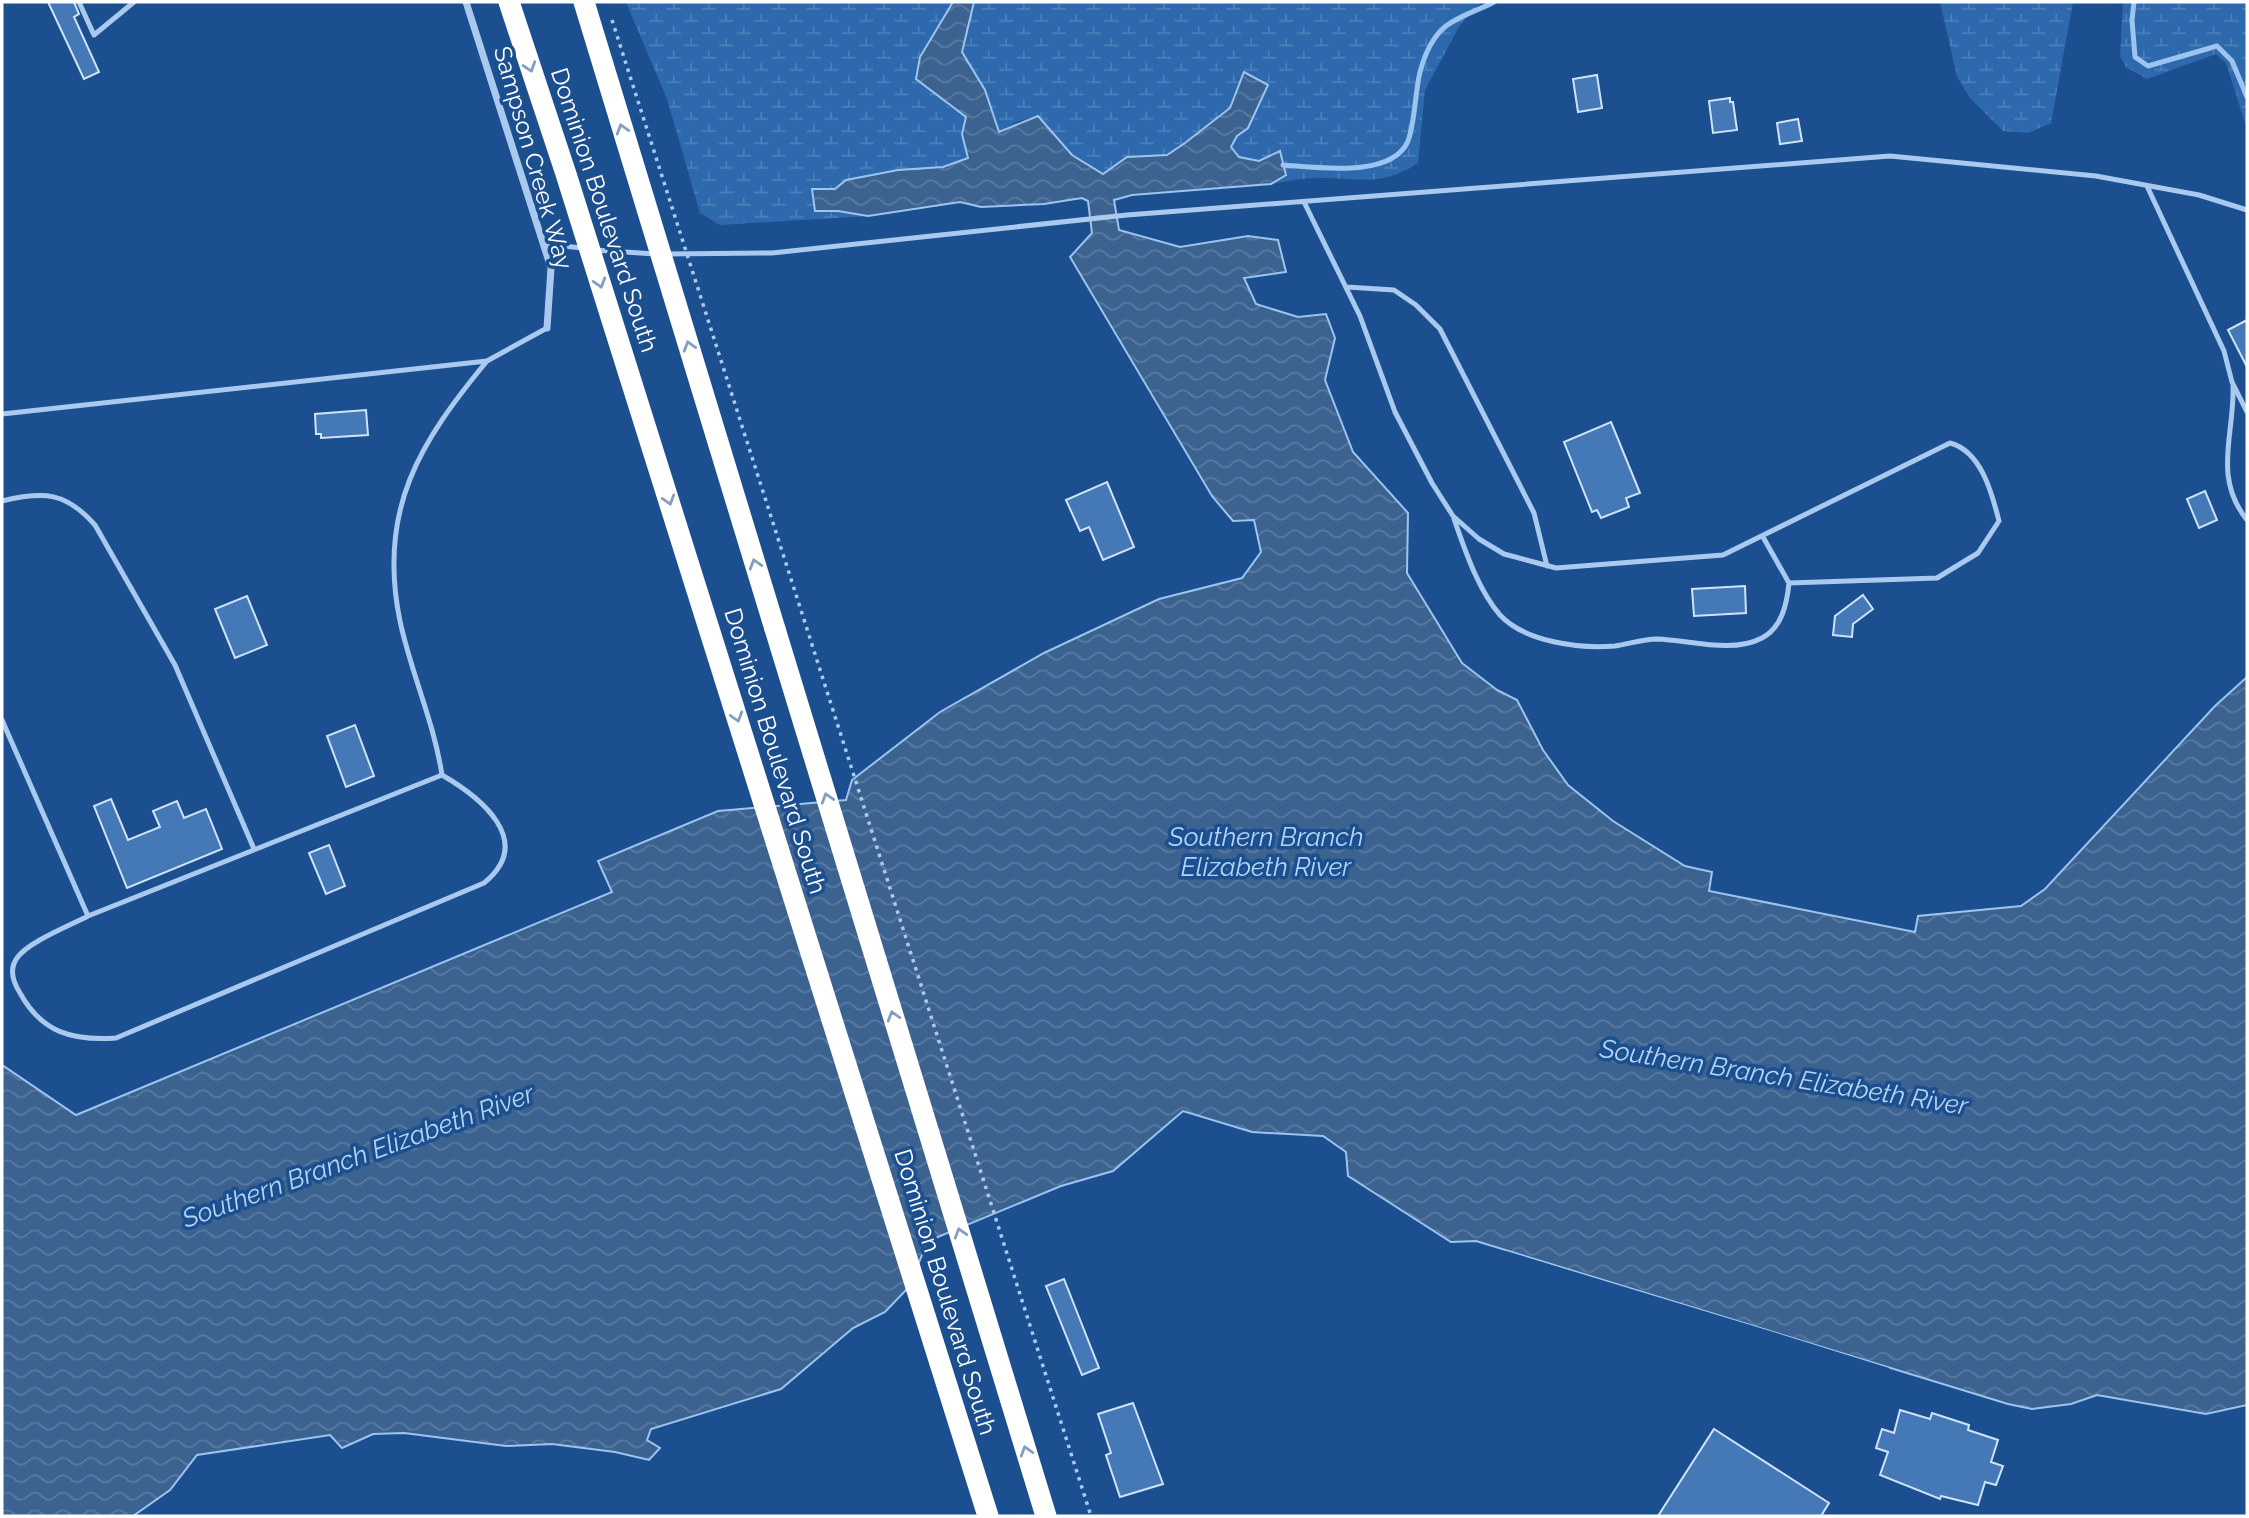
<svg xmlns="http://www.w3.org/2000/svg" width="2249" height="1518" font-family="Raleway,sans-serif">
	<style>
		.wetland { fill: url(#wetland-marsh) }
		.water { fill: url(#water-waves); stroke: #9cc4f0; stroke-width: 2 }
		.pier { fill: #1b4f8f }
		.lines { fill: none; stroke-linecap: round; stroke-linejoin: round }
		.stream { stroke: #9cc4f0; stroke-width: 5 }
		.building { fill: #4478b7; stroke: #cfe3fa; stroke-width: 2 }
		.service { stroke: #a9c9ee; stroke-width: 5 }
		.minor { stroke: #a9c9ee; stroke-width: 7 }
		.motorway { stroke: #fff; stroke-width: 21 }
		.path-bridge { stroke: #a9c9ee; stroke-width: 3.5; stroke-dasharray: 3.5 5; stroke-linecap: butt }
		.motorway-bridge { stroke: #fff; stroke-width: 21 }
		.oneway { stroke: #829ec1 }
		.labels { text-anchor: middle; stroke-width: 7; stroke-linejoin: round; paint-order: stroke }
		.street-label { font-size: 24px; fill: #fff; stroke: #1b4f8f }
		.water-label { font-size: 26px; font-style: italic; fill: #b5d3f5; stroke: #1b4f8f }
	</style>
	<defs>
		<pattern id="wetland-marsh" width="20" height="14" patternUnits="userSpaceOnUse" patternTransform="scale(1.75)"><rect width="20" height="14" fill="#2e69ad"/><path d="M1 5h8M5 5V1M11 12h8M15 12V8" fill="none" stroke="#4d80b9"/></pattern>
		<pattern id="water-waves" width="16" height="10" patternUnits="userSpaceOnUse" patternTransform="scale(1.75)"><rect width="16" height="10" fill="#3c6290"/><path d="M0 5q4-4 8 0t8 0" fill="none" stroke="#597aa1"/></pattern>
	</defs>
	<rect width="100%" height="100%" fill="#1b4f8f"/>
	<path class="wetland" d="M626,2H953L920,57L947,105L966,117L962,134L968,159L943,167L898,170L846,180L815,211H838L868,216L720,225L700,213L667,99Z
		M974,2H1481L1460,25L1425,90L1418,163C1381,188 1356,177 1315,178C1301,178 1285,182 1271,184L1286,175L1259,161L1239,157L1231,147L1237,136L1248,128L1267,85L1230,108L1168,155L1127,157L1103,174L1072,155L1038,116L1016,122L999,132L985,90L962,52Z
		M1940,2H2073L2051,123L2028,133L2003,131L1970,98L1957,77Z
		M2123,2H2247V129L2226,63L2216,54L2147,79L2126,67L2120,56Z"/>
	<path class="water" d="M953,2H974L962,52L985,90L999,132L1038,116L1072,155L1103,174L1127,157L1167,155L1185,143L1230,108L1244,72L1268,85L1248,128L1237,136L1231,147L1239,157L1259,161L1280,151L1286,175L1271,184L1132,195L1114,200L1119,230L1180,247L1248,236L1278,240L1286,272L1244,278L1256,304L1298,317L1326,314L1335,338L1325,380L1353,452L1408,513L1407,573L1462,663L1497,690L1517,700L1543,750L1568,785L1613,821L1685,866L1712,872L1709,891L1915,932L1918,916L2021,906L2045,889L2215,706L2247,677V1405L2206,1414L2097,1395L2071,1404L2032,1409L2008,1404L1476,1241L1451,1242L1348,1176L1346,1152L1323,1136L1252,1132L1183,1111L1113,1171L1061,1186L928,1241L908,1288L885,1312L853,1328L781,1389L651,1429L647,1440L660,1448L649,1460L615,1452L552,1444L506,1446L404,1433L373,1434L342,1448L330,1435L197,1455L170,1490L133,1516H2V1065L76,1115L612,892L598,861L718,811L846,800L852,780L940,712L1044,653L1159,599L1242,578L1261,552L1254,520L1233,521L1212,496L1070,257L1092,233L1088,201L1082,198L1044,204L981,207L960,202L868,216L838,211H815L812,189H835L846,180L898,170L943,167L968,158L962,134L966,117L916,79L920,57Z"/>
	<path class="pier" d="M1506,1251L1783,1335L1889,1368L1888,1371L1504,1254Z"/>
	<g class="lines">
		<path class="stream" d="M2134,2L2132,20L2135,57L2148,66L2217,46L2232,61L2247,97
			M1283,165C1315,167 1392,179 1408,141C1415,123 1415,92 1420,72C1424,57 1432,37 1446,26C1459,16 1479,10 1494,2"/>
	</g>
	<path class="building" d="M48,2H74L79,14L74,17L99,72L84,79Z
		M1597,75L1602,108L1578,112L1573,79Z
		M1730,98V102H1733L1737,130L1713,133L1709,101Z
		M1798,119L1802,141L1780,144L1777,123Z
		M2247,320V367L2228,330Z
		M366,410L368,435L321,438V434H316L315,414Z
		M1611,422L1640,493L1626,498L1629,507L1601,518L1597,510L1592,512L1564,442Z
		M1107,482L1134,547L1103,560L1089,527L1080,531L1066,500Z
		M2205,491L2217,520L2199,528L2187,499Z
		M1745,586L1746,613L1694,616L1692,589Z
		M1863,595L1873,609L1853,624L1852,637L1833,635L1835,616Z
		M247,596L267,645L235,658L215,609Z
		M355,725L374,776L346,787L327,736Z
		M111,799L128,840L160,827L153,811L177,801L184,818L206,809L222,849L127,888L94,806Z
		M329,845L345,886L326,894L309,853Z
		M1064,1279L1099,1368L1082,1375L1046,1286Z
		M1133,1403L1163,1484L1120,1497L1106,1455L1111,1453L1098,1414Z
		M1900,1410L1930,1419L1932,1413L1969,1425L1968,1430L1998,1440L1991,1462L2003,1466L1996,1485L1985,1482L1978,1505L1941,1496L1940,1499L1880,1475L1888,1452L1876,1448L1882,1429L1894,1433Z
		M1714,1429L1829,1503L1821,1516H1658Z"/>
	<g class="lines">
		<path class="service" d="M79,2L94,35L134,2
			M2147,186L2224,351L2232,382L2247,412
			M1304,202L1360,316L1395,412L1432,483L1453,516L1479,539L1504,554L1556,568L1723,555L1950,443C1981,451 1992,493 1999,521L1978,553L1937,578L1789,583L1763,537
			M544,244L582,248
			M595,250L655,254
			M665,254L772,253L1127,215L1890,156L2096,176L2199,195L2247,210
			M1347,287L1394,290L1416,305L1440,329L1534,513L1547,566
			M2233,385C2235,434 2212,476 2247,520
			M2,414L487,361L547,328
			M2,501C44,491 66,492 95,525L175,665L254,849
			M1454,519C1465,550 1478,590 1500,615C1525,642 1580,649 1615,646C1629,644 1643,639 1657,639C1689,640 1732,654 1762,638C1782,628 1787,603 1789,583
			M2,720L88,916L442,775C434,722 411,673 400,621C377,510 420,442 487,361
			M88,916C69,926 28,942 17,958C9,969 13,982 20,993C42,1033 73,1041 116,1038L484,883C536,841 480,797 442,775"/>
		<path class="minor" d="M466,2L551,268L547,328"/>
		<path class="motorway" d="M775,629L1046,1516"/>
		<path class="path-bridge" d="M612,20L1091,1516"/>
		<path class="motorway-bridge" d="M509,2L566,174L988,1516
			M584,2L775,629"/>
	</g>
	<defs><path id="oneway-chevron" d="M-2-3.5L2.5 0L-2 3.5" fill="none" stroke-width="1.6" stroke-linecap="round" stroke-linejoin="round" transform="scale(1.75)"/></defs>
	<g class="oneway">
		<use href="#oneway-chevron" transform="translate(530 67) rotate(72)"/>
		<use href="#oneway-chevron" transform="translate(622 129) rotate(-107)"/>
		<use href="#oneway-chevron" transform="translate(600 283) rotate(73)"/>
		<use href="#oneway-chevron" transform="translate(689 346) rotate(-107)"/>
		<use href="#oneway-chevron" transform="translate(669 500) rotate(73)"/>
		<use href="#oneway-chevron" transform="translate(755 564) rotate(-107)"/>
		<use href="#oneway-chevron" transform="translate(737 717) rotate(73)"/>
		<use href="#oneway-chevron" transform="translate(827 798) rotate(-107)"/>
		<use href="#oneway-chevron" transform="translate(893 1016) rotate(-107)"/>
		<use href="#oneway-chevron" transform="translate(960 1233) rotate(-107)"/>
		<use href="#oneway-chevron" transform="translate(1026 1451) rotate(-107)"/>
	</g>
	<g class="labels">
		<g class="street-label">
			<text transform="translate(533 158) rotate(74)" y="8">Sampson Creek Way</text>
			<text transform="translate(604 210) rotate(72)" y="8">Dominion Boulevard South</text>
			<text transform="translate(775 751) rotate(73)" y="8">Dominion Boulevard South</text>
			<text transform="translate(945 1292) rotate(73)" y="8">Dominion Boulevard South</text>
		</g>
		<g class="water-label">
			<text x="1266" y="846">Southern Branch<tspan x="1266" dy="30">Elizabeth River</tspan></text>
			<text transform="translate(1784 1077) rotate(9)" y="9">Southern Branch Elizabeth River</text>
			<text transform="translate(358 1156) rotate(-20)" y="9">Southern Branch Elizabeth River</text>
		</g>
	</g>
	<rect width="2249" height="1518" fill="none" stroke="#ffffff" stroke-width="7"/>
</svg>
